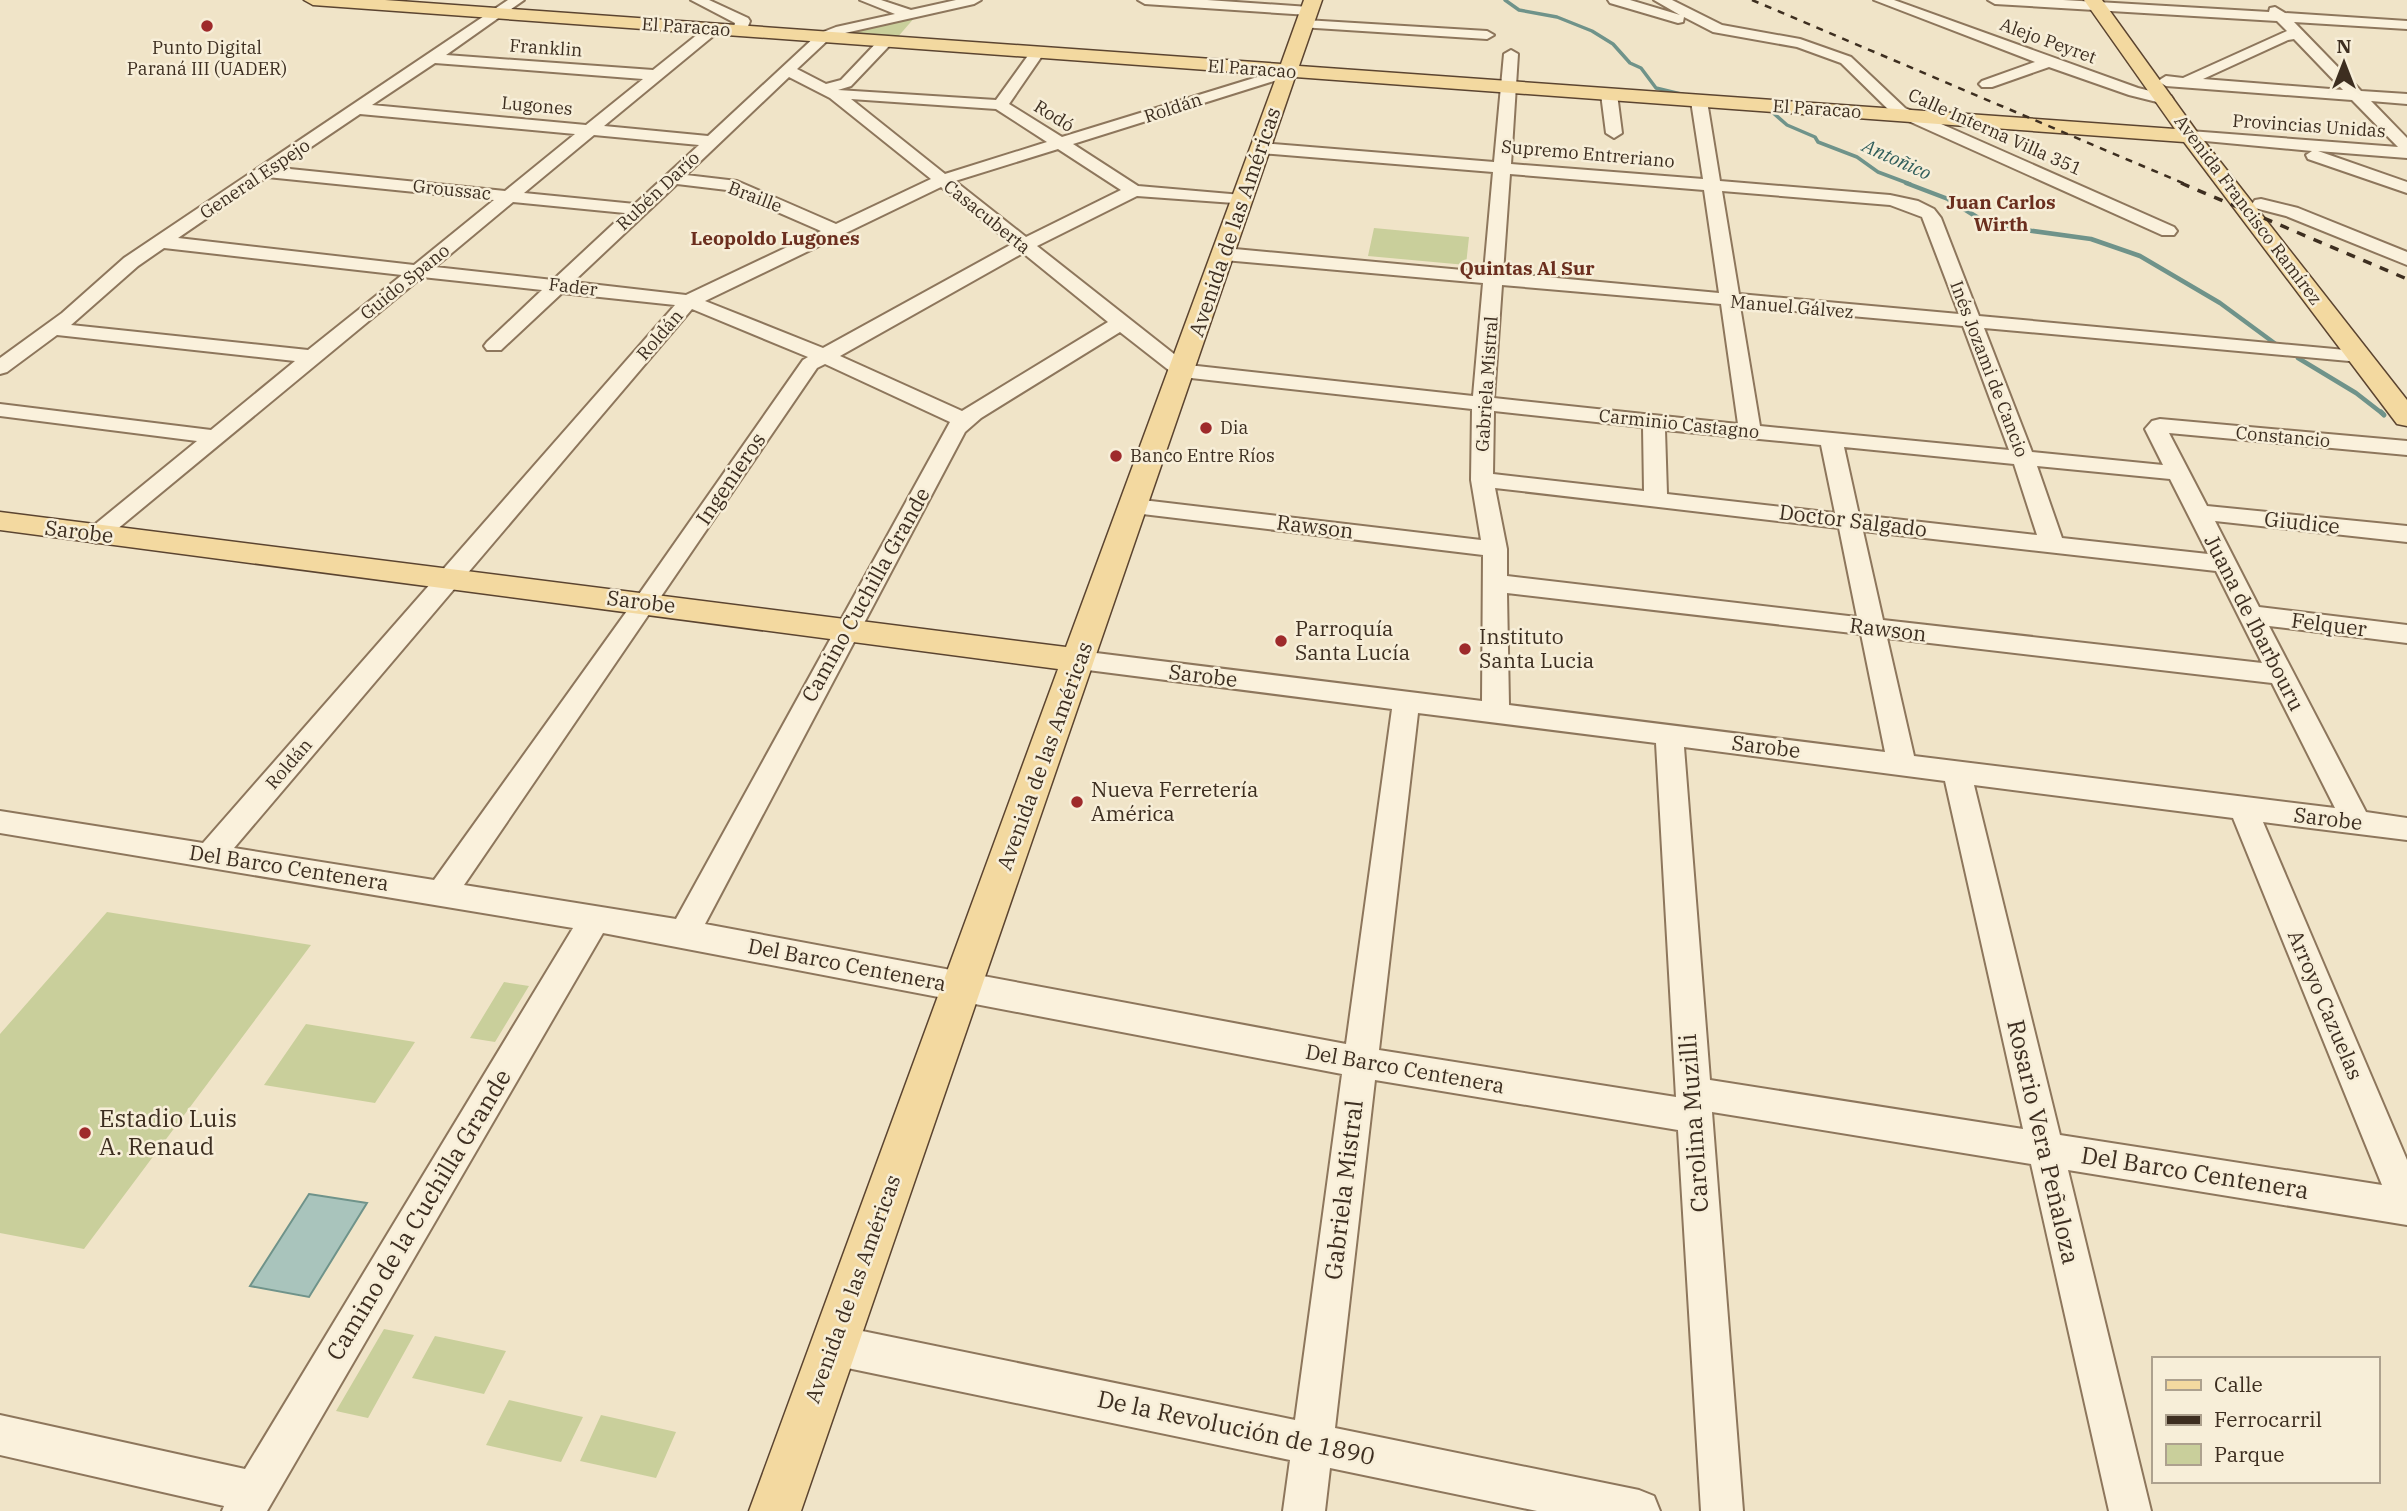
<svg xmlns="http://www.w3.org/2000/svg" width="2407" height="1511" font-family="'IBM Plex Serif',serif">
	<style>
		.green { fill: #c9cf9b }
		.water { fill: #a9c4bc; stroke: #6f938a; stroke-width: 2 }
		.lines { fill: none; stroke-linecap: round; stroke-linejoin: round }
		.stream-far2 { stroke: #6f938a; stroke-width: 3.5 }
		.stream-far1 { stroke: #6f938a; stroke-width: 4.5 }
		.stream { stroke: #6f938a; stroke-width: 5 }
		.minor-casing { stroke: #8d765c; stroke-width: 4 }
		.major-casing { stroke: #5b4430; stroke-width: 3 }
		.minor { fill: #faf1dc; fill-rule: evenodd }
		.major { fill: #f3d9a0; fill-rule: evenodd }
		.rail-far1 { stroke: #3d2e20; stroke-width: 2.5; stroke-dasharray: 7 7; stroke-linecap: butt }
		.rail { stroke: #3d2e20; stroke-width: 3.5; stroke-dasharray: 9 9; stroke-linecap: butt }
		.poi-dot { fill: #9e2a2b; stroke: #f7eed8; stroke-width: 2.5 }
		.labels { text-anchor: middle; stroke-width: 5; stroke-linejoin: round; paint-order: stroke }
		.far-street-label { font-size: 18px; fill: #3d2e20; stroke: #f7eed8 }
		.far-poi-label { font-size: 18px; fill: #3d2e20; stroke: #f7eed8; text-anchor: start }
		.far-water-label { font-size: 19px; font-style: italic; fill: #2f5d5a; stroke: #f7eed8 }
		.far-neighbourhood-label { font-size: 19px; font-weight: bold; fill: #6b2e1e; stroke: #f7eed8 }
		.street-label { font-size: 21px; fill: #3d2e20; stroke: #f7eed8 }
		.poi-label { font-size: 21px; fill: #3d2e20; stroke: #f7eed8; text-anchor: start }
		.near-poi-label { font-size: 24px; fill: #3d2e20; stroke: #f7eed8; text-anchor: start }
		.near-street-label { font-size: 24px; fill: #3d2e20; stroke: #f7eed8 }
	</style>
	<rect width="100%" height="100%" fill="#f0e4c8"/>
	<path class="green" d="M916,16L896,39L843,35L847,31Z
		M1374,228L1469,237L1466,265L1368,256Z
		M107,912L311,945L84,1249L0,1233V1034Z
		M504,982L529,986L495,1042L470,1038Z
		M306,1024L415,1042L375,1103L264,1085Z
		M384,1329L414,1335L368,1418L336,1411Z
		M435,1336L506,1351L484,1394L412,1378Z
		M509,1400L583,1417L561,1462L486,1445Z
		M601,1415L676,1432L656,1478L580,1461Z"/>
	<path class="water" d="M309,1194L367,1203L309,1297L250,1286Z"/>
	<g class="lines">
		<path class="stream-far2" d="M1505,0L1519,10L1557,17L1592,31L1613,44L1630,63L1641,68L1656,88L1689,96
			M1771,111L1787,125L1815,137L1818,142L1857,157L1878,172L1910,184"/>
		<path class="stream-far1" d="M1906,183L1948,199L1980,219L2011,228L2091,239L2140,256L2220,303L2277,345
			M2298,358L2356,393L2383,414"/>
		<path class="stream" d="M2381,412L2384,415"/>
		<defs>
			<path id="minor" d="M508,0H524L446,55L653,70L708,26H718V32L604,126L708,136L818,34L836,27L895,14L860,0H881L911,10L956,0H981L974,4L845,33L828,40L797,69L826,84L841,80L880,39H890L892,42L890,45L851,86L838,90L996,100L1032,50H1042L1044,53L1009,104L1062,137L1283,69H1293L1296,72L1293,75L1073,144L1138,186L1242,195L1251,200L1248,204L1137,196L1037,246L1188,365L1473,396L1483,283L1224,260L1215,254L1224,248L1484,272L1493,172L1261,153L1253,148L1261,143L1494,162L1504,54L1511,50L1518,54L1511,164L1703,179L1691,101L1699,96L1707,101L1720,181L1890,195L1918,201L1934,209L1941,218L1979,316L2367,352L2370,356L2367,360L2360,362L1984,328L2032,452L2163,465L2145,429L2152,421L2160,419L2407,441V455L2169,433L2207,506L2407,526V542L2215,521L2259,607L2407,625V643L2269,626L2366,812L2407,818V840L2263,822L2407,1160V1225L2068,1170L2151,1511H2109L2031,1164L1712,1112L1743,1511H1701L1678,1130L1375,1080L1335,1428L1639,1490L1654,1496L1660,1511H1537L1330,1468L1325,1511H1283L1290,1460L833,1365L819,1359L813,1345L819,1331L833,1325L1295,1420L1342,1074L603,933L267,1511H222L224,1506L0,1455V1415L245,1469L573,928L0,833V811L203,843L675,305L562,293L501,350H487L484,346L487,342L542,290L422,277L104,540L96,543L88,540L84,535L88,530L197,441L0,416V404L211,430L295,361L57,335L7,372L0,374V358L62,313L124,258ZM435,63L643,79L586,125L372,105ZM789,77L830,98L931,179L836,224L737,181L686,175ZM851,99L996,109L1047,142L945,174ZM360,114L575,134L505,191L280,168ZM594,135L699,145L635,204L524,193ZM1058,149L1121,190L1026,237L955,181ZM1510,174L1704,190L1719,293L1503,273ZM267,177L494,200L414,265L178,238ZM677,184L727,190L821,231L686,295L573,282ZM941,187L1012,244L823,348L705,301ZM1722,191L1890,205L1922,217L1959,314L1739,294ZM513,202L625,213L553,280L435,267ZM164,248L402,275L308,350L71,325L138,266ZM1023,253L1108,322L962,411L840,356ZM1502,285L1721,304L1738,424L1494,398ZM1740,306L1963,326L2009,450L1760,426ZM692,309L808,357L803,360L637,597L434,880L234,848ZM1120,332L1175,375L1182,377L1472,409L1471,480L1481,540L1134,499L1126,501L1122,506L1126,511L1134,513L1483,555L1482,701L1080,651L1071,654L1067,660L1071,666L1080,669L1392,709L1346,1044L705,924L965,432L981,418ZM825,364L950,422L676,919L464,885L817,368ZM1494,411L1643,427L1644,491L1493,474ZM1665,430L1821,445L1835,513L1667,494ZM1844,447L2014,464L2037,535L1859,515ZM2037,466L2170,479L2208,554L2062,538ZM1495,488L1839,528L1857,617L1507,576V549ZM1863,531L2216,571L2262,663L1883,620ZM1507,593L1861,634L1885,752L1509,705ZM1887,638L2272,683L2335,808L1914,756ZM1418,713L1656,743L1676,1097L1379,1050ZM1684,747L1945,781L2023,1129L1710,1080ZM1974,785L2233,818L2382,1185L2060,1135Z
				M691,0H709L748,18L750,21L745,34H735L733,31L735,23Z
				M1138,0H1207L1309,7L1316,11L1309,15L1145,4Z
				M1608,0H1630L1680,15L1654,0H1672L1722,25L1800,39L1851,57L1905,108L2174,227L2177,231L2174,235H2162L1893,114L1841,63L1797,47L1713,32L1684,17L1683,22L1678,23L1610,3Z
				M1874,0H1894L2138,88L2171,96L2173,99L2165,104L2129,95L2049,67L1992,87H1982L1979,84L1982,81L2035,62Z
				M1988,0H2063L2269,12L2270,8L2275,7L2285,13L2407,21V29L2294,22L2361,91L2407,94V104L2371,101L2407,138V158L2318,151L2407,182V193L2308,159L2306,155L2312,151L2184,139L2182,136L2184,133L2190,131L2398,147L2352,100L2166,86L2158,81L2166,76L2183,78L2287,31L2277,21L1995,4ZM2294,39L2343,90L2203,79L2288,40Z
				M1305,20L1487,31L1494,35L1487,39L1300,27L1298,24Z
				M1609,89L1617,94L1622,133L1614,138L1606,133L1601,94Z
				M2261,199L2298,208L2407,252V265L2286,216L2255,208L2252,204L2255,200Z"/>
			<path id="major" d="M304,0H385L1281,64L1304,0H1322L1299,66L2175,129L2084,0H2102L2197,132L2407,400V426L2397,424L2184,142L1295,77L801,1511H749L1058,669L0,530V512L1066,647L1277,75L313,5Z"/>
		</defs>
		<use href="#minor" class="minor-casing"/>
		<use href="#major" class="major-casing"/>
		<use href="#minor" class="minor"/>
		<use href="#major" class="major"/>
		<path class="rail-far1" d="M1752,0L2185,184"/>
		<path class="rail" d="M2181,183L2407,279"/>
	</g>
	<g class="poi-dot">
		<circle cx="207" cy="26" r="7"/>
		<circle cx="1206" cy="428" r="7"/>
		<circle cx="1116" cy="456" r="7"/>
		<circle cx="1281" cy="641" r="7"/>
		<circle cx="1465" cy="649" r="7"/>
		<circle cx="1077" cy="802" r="7"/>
		<circle cx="85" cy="1133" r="7"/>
	</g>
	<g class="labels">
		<g class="far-street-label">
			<text transform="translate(686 27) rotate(4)" y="6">El Paracao</text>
			<text transform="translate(2048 41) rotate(20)" y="6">Alejo Peyret</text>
			<text transform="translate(546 48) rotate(4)" y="6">Franklin</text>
			<text transform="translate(1252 69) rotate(4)" y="6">El Paracao</text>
			<text transform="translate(537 106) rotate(5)" y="6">Lugones</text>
			<text transform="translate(1173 108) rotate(-18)" y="6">Roldán</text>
			<text transform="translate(1817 109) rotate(4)" y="6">El Paracao</text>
			<text transform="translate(1054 116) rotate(32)" y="6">Rodó</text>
			<text transform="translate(2309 126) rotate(4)" y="6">Provincias Unidas</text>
			<text transform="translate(1995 132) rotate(24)" y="6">Calle Interna Villa 351</text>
			<text transform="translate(1588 154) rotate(5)" y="6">Supremo Entreriano</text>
			<text transform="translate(255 179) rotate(-34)" y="6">General Espejo</text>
			<text transform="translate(452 190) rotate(6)" y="6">Groussac</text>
			<text transform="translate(658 191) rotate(-43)" y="6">Rubén Darío</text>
			<text transform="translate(755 197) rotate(21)" y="6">Braille</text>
			<text transform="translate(2248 210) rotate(53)" y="6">Avenida Francisco Ramírez</text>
			<text transform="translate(987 217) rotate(39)" y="6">Casacuberta</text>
			<text transform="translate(405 282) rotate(-39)" y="6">Guido Spano</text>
			<text transform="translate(573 287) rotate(7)" y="6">Fader</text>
			<text transform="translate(1792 307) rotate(5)" y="6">Manuel Gálvez</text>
			<text transform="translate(660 335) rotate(-49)" y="6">Roldán</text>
			<text transform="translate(1989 369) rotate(69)" y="6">Inés Jozami de Cancio</text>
			<text transform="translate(1487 384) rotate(-86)" y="6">Gabriela Mistral</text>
			<text transform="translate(1679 424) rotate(6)" y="6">Carminio Castagno</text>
			<text transform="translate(2283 437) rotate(5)" y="6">Constancio</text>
			<text transform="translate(289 764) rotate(-49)" y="6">Roldán</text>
		</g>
		<g class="far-poi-label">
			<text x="207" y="54" text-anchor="middle">Punto Digital<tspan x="207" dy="21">Paraná III (UADER)</tspan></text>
			<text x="1220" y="434">Dia</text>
			<text x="1130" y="462">Banco Entre Ríos</text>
		</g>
		<g class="far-water-label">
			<text transform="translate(1897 159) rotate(24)" y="7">Antoñico</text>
		</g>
		<g class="far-neighbourhood-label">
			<text x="2001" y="209">Juan Carlos<tspan x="2001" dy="22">Wirth</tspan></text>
			<text x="775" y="245">Leopoldo Lugones</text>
			<text x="1527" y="275">Quintas Al Sur</text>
		</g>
		<g class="street-label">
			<text transform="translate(1235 222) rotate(-71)" y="7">Avenida de las Américas</text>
			<text transform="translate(731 479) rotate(-56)" y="7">Ingenieros</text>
			<text transform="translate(1853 521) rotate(7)" y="7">Doctor Salgado</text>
			<text transform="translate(2302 523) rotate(6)" y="7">Giudice</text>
			<text transform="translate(1315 527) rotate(7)" y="7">Rawson</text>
			<text transform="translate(79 532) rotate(7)" y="7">Sarobe</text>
			<text transform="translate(866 595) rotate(-61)" y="7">Camino Cuchilla Grande</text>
			<text transform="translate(641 602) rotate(7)" y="7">Sarobe</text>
			<text transform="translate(2254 623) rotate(63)" y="7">Juana de Ibarbouru</text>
			<text transform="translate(2329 625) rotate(7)" y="7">Felquer</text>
			<text transform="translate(1888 630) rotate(7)" y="7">Rawson</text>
			<text transform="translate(1203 676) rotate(7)" y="7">Sarobe</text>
			<text transform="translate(1766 747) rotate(7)" y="7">Sarobe</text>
			<text transform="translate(1045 756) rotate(-70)" y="7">Avenida de las Américas</text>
			<text transform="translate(2328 819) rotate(7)" y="7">Sarobe</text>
			<text transform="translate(289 868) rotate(9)" y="7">Del Barco Centenera</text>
			<text transform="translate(847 965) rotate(11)" y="7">Del Barco Centenera</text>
			<text transform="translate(2325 1005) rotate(67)" y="7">Arroyo Cazuelas</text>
			<text transform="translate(1405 1069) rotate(10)" y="7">Del Barco Centenera</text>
			<text transform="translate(853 1289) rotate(-70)" y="7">Avenida de las Américas</text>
		</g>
		<g class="poi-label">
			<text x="1295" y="636">Parroquía<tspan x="1295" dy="24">Santa Lucía</tspan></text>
			<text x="1479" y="644">Instituto<tspan x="1479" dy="24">Santa Lucia</tspan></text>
			<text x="1091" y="797">Nueva Ferretería<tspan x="1091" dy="24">América</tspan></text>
		</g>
		<g class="near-poi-label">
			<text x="99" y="1127">Estadio Luis<tspan x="99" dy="28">A. Renaud</tspan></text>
		</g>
		<g class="near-street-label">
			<text transform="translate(1694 1123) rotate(-94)" y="8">Carolina Muzilli</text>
			<text transform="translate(2043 1142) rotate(77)" y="8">Rosario Vera Peñaloza</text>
			<text transform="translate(2195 1173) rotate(9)" y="8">Del Barco Centenera</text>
			<text transform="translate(1344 1190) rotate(-83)" y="8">Gabriela Mistral</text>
			<text transform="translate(419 1215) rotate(-59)" y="8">Camino de la Cuchilla Grande</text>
			<text transform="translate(1236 1428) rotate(12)" y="8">De la Revolución de 1890</text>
		</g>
	</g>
	<rect x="2152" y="1357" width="228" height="126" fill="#f7eed8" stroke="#ada18e" stroke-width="2"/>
	<rect x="2166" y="1380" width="35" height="10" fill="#f3d9a0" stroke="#ada18e" stroke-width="2"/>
	<text x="2214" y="1392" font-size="21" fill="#3d2e20">Calle</text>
	<rect x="2166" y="1415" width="35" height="10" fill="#3d2e20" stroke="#ada18e" stroke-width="2"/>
	<text x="2214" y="1427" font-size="21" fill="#3d2e20">Ferrocarril</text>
	<rect x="2166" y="1444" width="35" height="21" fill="#c9cf9b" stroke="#ada18e" stroke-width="2"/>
	<text x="2214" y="1462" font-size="21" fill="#3d2e20">Parque</text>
	<g transform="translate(2344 63)" stroke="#f7eed8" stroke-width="5" paint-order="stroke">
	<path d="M0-5L12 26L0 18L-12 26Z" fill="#3d2e20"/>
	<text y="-10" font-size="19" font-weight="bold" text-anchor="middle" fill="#3d2e20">N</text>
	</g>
</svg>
